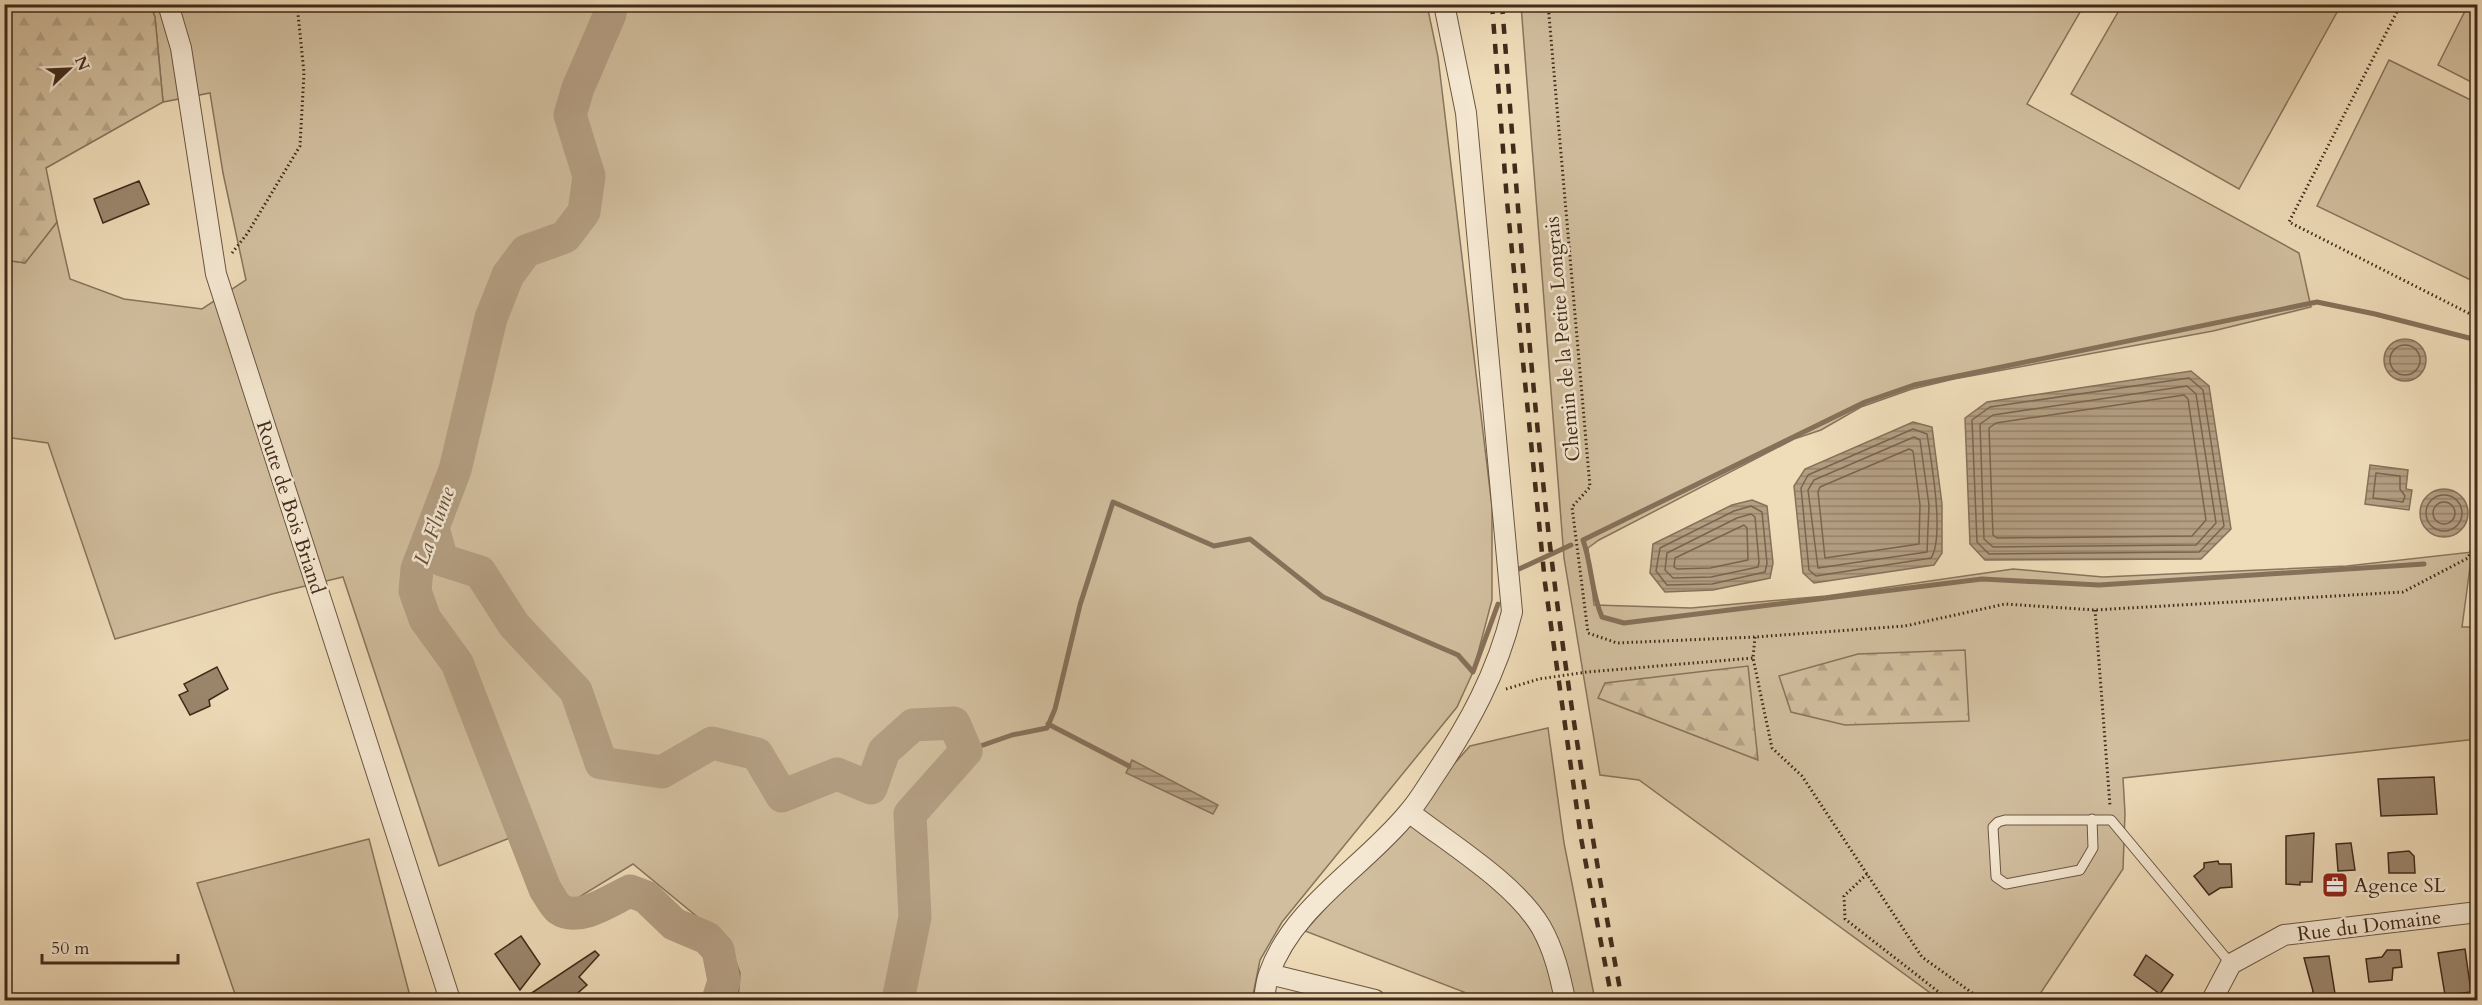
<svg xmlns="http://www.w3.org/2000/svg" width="2482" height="1005" font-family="Cardo,serif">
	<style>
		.green { fill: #d1be9e; stroke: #88745c; stroke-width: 1.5 }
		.forest { fill: url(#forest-firs); stroke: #88745c; stroke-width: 1.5 }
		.water { fill: url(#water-rules); stroke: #867059; stroke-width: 1.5 }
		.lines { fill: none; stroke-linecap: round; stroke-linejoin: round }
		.shore { stroke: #7a644e; stroke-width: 1.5 }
		.stream { stroke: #867059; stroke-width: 5 }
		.river { stroke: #b49f83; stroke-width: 33 }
		.building { fill: #9b876d; stroke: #402a1a; stroke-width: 1.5 }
		.service-casing { stroke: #6c5642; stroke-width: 11 }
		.minor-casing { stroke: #6c5642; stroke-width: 22 }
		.path { stroke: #402a1a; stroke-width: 3; stroke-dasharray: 1.5 3; stroke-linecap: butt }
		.service { stroke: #f5e8d2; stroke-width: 9 }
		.minor { stroke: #f5e8d2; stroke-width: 20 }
		.rail { stroke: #402a1a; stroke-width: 4.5; stroke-dasharray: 10 10; stroke-linecap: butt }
		.labels { text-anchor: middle; stroke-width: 5; stroke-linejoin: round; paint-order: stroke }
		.street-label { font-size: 20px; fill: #402a1a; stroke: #f5e8d2 }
		.poi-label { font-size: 20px; fill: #402a1a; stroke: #f5e8d2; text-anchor: start }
		.water-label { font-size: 21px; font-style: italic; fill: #634d3a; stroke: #f5e8d2 }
	</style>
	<defs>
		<pattern id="forest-firs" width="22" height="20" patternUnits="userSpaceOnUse" patternTransform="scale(1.5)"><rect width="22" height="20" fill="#d1be9e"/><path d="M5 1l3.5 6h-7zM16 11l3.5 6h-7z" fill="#b4a388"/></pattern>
		<pattern id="water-rules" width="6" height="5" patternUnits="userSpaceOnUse" patternTransform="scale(1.5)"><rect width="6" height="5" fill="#b49f83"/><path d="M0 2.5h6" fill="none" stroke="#94826a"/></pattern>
	</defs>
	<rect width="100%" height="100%" fill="#efdcb9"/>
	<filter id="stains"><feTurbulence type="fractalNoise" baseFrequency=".00333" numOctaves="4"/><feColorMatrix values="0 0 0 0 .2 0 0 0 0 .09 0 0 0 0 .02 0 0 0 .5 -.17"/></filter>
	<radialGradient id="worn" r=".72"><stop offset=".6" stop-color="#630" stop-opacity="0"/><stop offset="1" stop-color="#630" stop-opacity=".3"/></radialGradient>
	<path class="green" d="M150,5H1427L1438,57L1492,507V600L1473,672L1457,707L1282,922L1260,960L1252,1000H738L740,973L729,943L633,864L568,904L535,828L439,866L343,577L272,594L115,639L48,443L5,437V260L25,263L57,222L70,279L124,299L202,309L246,280L223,173L210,93L163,102L155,17Z
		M1521,5H2066L2080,12L2027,104L2299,253L2311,307L2213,331L1954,379L1912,389L1861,407L1821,430L1794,439L1599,540L1588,548L1594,605L1691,608L1826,596L2013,569L2103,577L2347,566L2472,552L2462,627H2477V739L2123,778L2125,813L2123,869L2036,1000H1940L1639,780L1600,775L1564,558Z
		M2122,5V4L2341,5L2239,189L2071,94Z
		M2468,5H2477V85L2438,65Z
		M2389,60L2477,103V283L2317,206Z
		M1548,728L1564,843L1595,1000H1459L1464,992L1305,931L1470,746Z
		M369,839L411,1000H237L197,883Z"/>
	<path class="forest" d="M5,4L150,5L155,17L163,102L46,168L57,222L25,263L5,260Z
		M1965,650L1969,721L1845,725L1791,712L1779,676L1858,654Z
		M1748,666L1758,760L1598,698L1605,683Z"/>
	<path class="water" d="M2384 360a21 21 0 1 1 42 0a21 21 0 1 1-42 0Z
		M2191,371L2209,386L2231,529L2201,559L1985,560L1970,544L1965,418L1987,402Z
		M1913,422L1932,427L1942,504V553L1934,565L1814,583L1803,573L1794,486L1805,469Z
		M2370,465L2408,470L2406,489L2412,490L2409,510L2365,504Z
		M2420 513a24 24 0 1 1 48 0a24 24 0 1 1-48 0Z
		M1752,500L1767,506L1773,563L1770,578L1713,590L1665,592L1650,573L1653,544L1732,505Z
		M1132,760L1218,805L1213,814L1126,773Z"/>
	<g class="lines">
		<path class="shore" d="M2390 360a15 15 0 1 1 30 0a15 15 0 1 1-30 0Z
			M2189,378L2203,390L2224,526L2199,552L1989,554L1977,542L1972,420L1990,407Z
			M2187,386L2196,394L2216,523L2196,545L1993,547L1984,539L1980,424L1993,415Z
			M2184,395L2188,399L2206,520L2192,536L1997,538L1993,535L1989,428L1996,423Z
			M1913,429L1927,434C1931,460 1945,537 1931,558L1816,576L1809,570L1801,488L1808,475Z
			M1914,437L1920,440L1929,505L1927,552L1818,568L1808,490L1814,480Z
			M1909,449L1913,451L1920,505L1919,544L1825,558L1818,492L1820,487Z
			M2376,473L2400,476V489L2405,496L2403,502L2373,498Z
			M2426 513a18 18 0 1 1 36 0a18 18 0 1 1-36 0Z
			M2433 513a11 11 0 1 1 22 0a11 11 0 1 1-22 0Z
			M1751,506L1762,512L1767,563L1765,572L1712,584L1667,585L1656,571L1660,548L1734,511Z
			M1751,514L1755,517L1759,562L1758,567L1711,577L1673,578L1665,570L1667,553L1737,518Z
			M1744,525L1747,528L1748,560L1710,568L1677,569L1674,567L1675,558Z"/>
		<path class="stream" d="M2424,564L2099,585L1982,579L1624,623L1602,617C1591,592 1592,565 1583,540L1865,402L1914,385L2317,302L2375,314L2473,339
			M1519,569L1571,545
			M1048,724L1129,766
			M966,751L1012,735L1047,728L1055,709L1080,605L1113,502L1214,546L1250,539L1323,597L1458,655L1473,672L1498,604"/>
		<path class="river" d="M611,4L610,14L578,88L570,115L589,176L584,212L565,237L526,251L508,275L491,318L455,470L417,569L415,591L425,619L457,663L545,889C549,895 554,905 559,909C579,923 612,899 630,891L646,897L674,924L707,938L718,950L724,981L718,1000
			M433,528L442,560L480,572L514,625L576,691L601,763L662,772L712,743L757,754L782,796L837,774L871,788L884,751L913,725L954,723L966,751L910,814L915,917L898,1000"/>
	</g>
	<path class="building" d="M139,181L149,204L103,223L94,199Z
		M217,667L228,689L209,700L210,706L190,715L179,695L188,691L184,684Z
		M2434,777L2437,814L2381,816L2378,779Z
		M2314,833L2312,882H2300V885L2286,884V836Z
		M2351,843L2355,870L2338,871L2336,844Z
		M2409,851L2414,856L2415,873H2389L2388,853Z
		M2218,861L2219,864H2231L2232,887L2220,888L2209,895L2194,876L2204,868V863Z
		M521,936L540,964L520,990L495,954Z
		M2465,949L2471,992L2445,995L2438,953Z
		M2387,950H2400L2402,967L2393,968L2392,980L2369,982L2366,959L2382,957Z
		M595,951L599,955L579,977L587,985L573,997L563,1000H521Z
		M2146,955L2173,975L2160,994L2134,975Z
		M2329,956L2336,1000H2309L2313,991L2304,958Z"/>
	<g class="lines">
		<defs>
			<path id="service" d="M2092,819L2093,848L2080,870L2006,884L1996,877L1993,827L1998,822L2005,820H2111L2231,964"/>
			<path id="minor" d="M168,4L181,48L216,274L450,1000
				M1409,812C1450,844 1515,883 1541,927C1554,950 1560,975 1565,1000
				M1269,974L1375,1000
				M1264,1000C1265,992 1266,982 1269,974C1293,906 1364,867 1408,813C1418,802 1426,788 1434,776C1469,724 1497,673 1512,612L1466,113L1444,4
				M2212,1000L2231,964L2284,935L2478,912"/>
		</defs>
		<use href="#service" class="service-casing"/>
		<use href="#minor" class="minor-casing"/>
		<path class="path" d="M1548,4L1590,487L1572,507L1588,633L1617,643L1755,637L1905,626L2005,604L2095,610L2403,592L2468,558L2478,535
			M2401,4L2289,222L2478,318
			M232,253L247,234L300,146L304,73L297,4
			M2095,610L2110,806
			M1755,637L1753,658L1772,748L1802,776L1922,957L1982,1000
			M1506,689L1539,679L1587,672L1753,658
			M1867,874L1844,896L1845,919L1949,1000"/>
		<use href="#service" class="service"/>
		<use href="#minor" class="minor"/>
		<path class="rail" d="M1492,4L1507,201L1545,583L1581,838L1612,1000
			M1502,4C1516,182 1529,360 1549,537C1567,692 1593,847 1622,1000"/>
	</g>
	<defs>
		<symbol id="office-square" viewBox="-11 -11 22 22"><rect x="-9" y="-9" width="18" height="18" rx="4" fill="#8f2418" stroke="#f5e8d2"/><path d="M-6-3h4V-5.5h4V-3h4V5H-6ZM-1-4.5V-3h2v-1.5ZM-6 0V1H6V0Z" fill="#fff"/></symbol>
	</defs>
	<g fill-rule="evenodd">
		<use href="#office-square" x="2320" y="870" width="30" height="30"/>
	</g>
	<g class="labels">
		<g class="street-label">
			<text transform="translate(1562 339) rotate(-95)" y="7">Chemin de la Petite Longrais</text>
			<text transform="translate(291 507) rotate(72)" y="7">Route de Bois Briand</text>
			<text transform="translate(2369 925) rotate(-7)" y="7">Rue du Domaine</text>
		</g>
		<g class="poi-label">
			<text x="2354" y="892">Agence SL</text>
		</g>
		<g class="water-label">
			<text transform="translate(434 526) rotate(-70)" y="7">La Flume</text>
		</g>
	</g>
	<rect width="2482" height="1005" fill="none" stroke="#efdcb9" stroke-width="24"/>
	<rect x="6" y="6" width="2470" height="993" fill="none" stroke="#402a1a" stroke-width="3"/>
	<rect x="12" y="12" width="2458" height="981" fill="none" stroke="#402a1a" stroke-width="1.5"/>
	<g transform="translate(69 69) rotate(67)" stroke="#f5e8d2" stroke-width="4.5" paint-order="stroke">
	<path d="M0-4.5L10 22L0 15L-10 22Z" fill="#402a1a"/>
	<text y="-9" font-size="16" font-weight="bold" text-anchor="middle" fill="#402a1a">N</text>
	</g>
	<path d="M42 954v9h136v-9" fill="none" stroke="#402a1a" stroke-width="3"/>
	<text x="51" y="954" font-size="18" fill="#402a1a" stroke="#f5e8d2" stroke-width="4.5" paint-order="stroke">50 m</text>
	<rect width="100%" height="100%" filter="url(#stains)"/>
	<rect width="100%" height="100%" fill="url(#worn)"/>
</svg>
